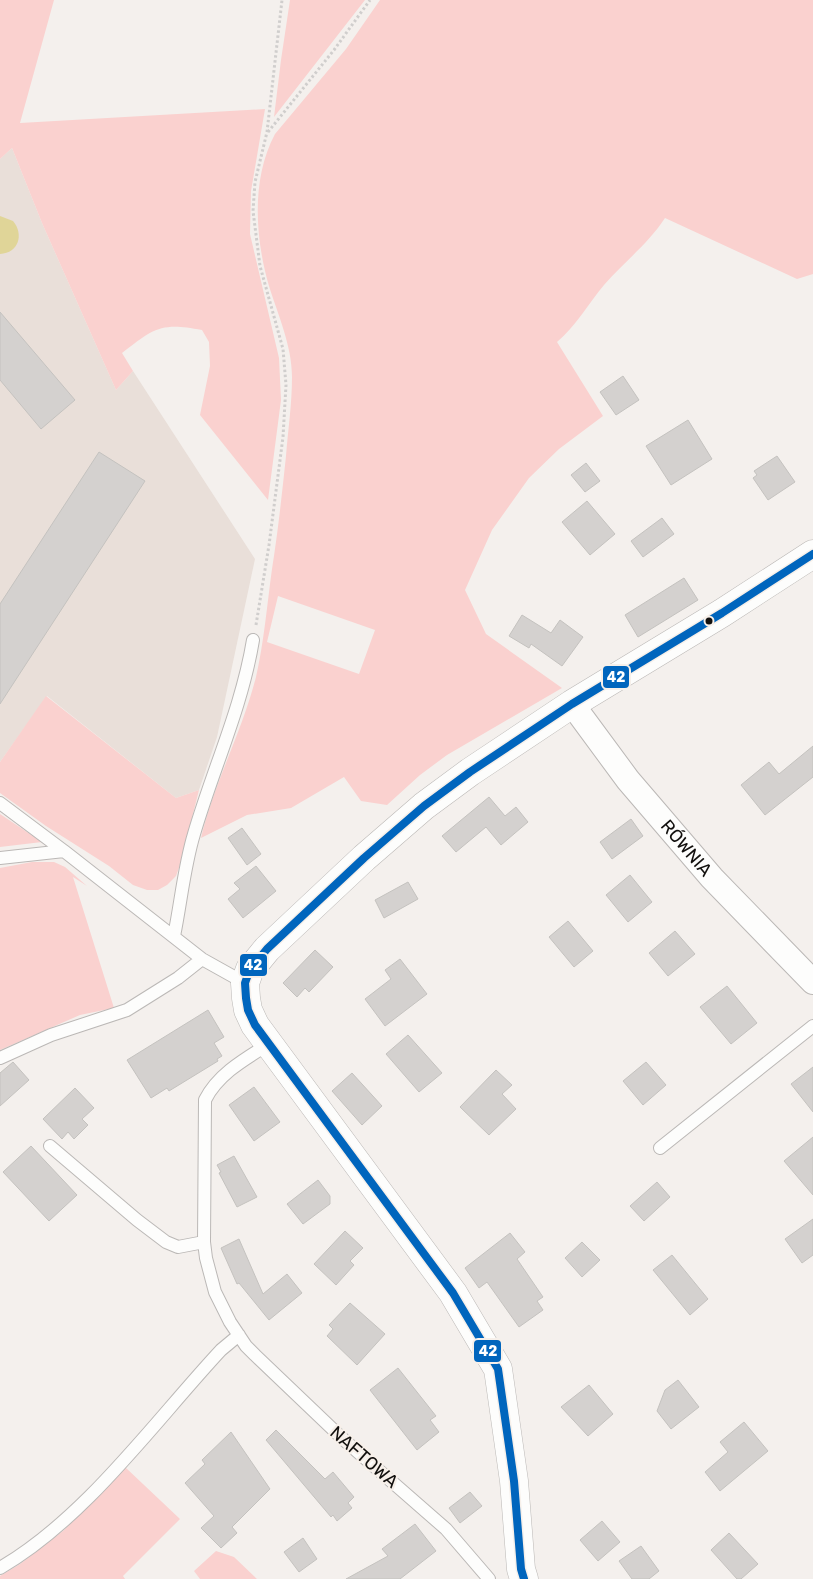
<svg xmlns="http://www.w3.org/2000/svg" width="813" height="1579" font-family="Rubik,sans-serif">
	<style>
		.built { fill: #e9dfd9 }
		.green { fill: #fad1cf; fill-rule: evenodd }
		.water { fill: #e0d598 }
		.building { fill: #d4d1cf; stroke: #c4c2bf }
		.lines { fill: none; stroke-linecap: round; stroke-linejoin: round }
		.service-casing { stroke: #bbb8b6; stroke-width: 14 }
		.minor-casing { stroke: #bbb8b6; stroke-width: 26 }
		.tertiary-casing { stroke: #bbb8b6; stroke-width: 29 }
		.path { stroke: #d0cecd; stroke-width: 3; stroke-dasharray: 2.5 2.5; stroke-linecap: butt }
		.service { stroke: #fdfdfc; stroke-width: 12 }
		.minor { stroke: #fdfdfc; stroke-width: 24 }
		.tertiary { stroke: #fdfdfc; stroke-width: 28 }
		.bus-1-casing { stroke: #f7f0ea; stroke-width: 11 }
		.bus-1 { stroke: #0065bd; stroke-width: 8 }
		.bus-dot { fill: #12100e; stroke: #f7f0ea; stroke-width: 2 }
		.labels { text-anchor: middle; stroke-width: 4.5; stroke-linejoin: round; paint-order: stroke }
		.street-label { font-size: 18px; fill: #12100e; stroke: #f7f0ea }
		.line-badge { stroke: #f7f0ea; stroke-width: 2 }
		.badge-label { font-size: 14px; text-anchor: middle; font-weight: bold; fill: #fff }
	</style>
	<rect width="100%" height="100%" fill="#f4f0ed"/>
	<path class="built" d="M12,148L42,223L116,390L133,371L255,559L217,737L199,790L176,798L47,696L0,762V159Z"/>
	<path class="green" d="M0,0H54L20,123L265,109L251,191L250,234L279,358L281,400L268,500L200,415L210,366L209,342L202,330C161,322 154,328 122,353L133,371L116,390L42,223L12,148L0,159Z
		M290,0H365L274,117L281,60Z
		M380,0H813V274L797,279L665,218C648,244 625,261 604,285C588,304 576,326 557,342L603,416L559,449L529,478L492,530L465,590L486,634L562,688L447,755L420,775L387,805L361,801L344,777L291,808L247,815L201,838C214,783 242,732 256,677C264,642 267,605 272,569C278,531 282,494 286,456C288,430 292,404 292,377C292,346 278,315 269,286C255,238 251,179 275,134L346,49ZM278,596L375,630L359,674L267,642Z
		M46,696L176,798L199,790L181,862L176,876L167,885L158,890H147L133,885L109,866L46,826L0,793V762Z
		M0,814L42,842L0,847Z
		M32,862H54L65,867L87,886L73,877L114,1008L80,1015L0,1050V868Z
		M125,1467L180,1519L123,1576L125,1579H0V1576L20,1564L63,1531Z
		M216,1551L234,1557L257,1579H200L194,1571Z"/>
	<path class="water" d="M0,216L13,221C24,234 19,253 0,254Z"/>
	<path class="building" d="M0,312L75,400L41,429L0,380Z
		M623,376L639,400L616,415L600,392Z
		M688,420L712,459L671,485L646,446Z
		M99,452L145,481L0,704V604Z
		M777,456L795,482L768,500L753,478L757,475L754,471Z
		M586,463L600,481L585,492L571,475Z
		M587,501L615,534L590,555L562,522Z
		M662,518L674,534L643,557L631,541Z
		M684,578L698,600L638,637L625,615Z
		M522,615L551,633L560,620L583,637L562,666L531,644L529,648L509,636Z
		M813,746V777L765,815L741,785L769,762L779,774Z
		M489,797L505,816L516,807L528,822L501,845L486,827L456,852L442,836Z
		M631,819L643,836L612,859L600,842Z
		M242,828L261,854L247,865L228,838Z
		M256,866L276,891L243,918L228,899L240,889L234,883Z
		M630,875L652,902L628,922L606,895Z
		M408,882L418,899L384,918L375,900Z
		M568,921L593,951L574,967L549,937Z
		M675,931L695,954L668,976L649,953Z
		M315,950L333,967L309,992L305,988L297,997L283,983Z
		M400,959L427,994L385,1026L365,999L391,979L385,970Z
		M727,986L757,1023L731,1044L700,1007Z
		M208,1010L224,1037L214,1043L222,1056L217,1059L218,1061L169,1091L167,1088L151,1098L127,1060Z
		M408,1035L442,1073L419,1092L386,1054Z
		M13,1062L29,1080L0,1106V1073Z
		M646,1062L666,1085L643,1105L623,1081Z
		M813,1067V1112L791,1084Z
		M496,1070L512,1085L502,1094L516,1109L489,1135L460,1107Z
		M352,1073L382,1106L362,1125L332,1091Z
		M254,1087L280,1122L254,1141L229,1105Z
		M75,1088L94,1108L82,1119L88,1125L74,1139L68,1132L62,1139L43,1119Z
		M813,1137V1195L784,1161Z
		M31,1146L77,1195L49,1221L3,1172Z
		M234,1156L257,1197L237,1207L219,1173L221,1172L217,1165Z
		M318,1180L330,1196V1204L303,1224L287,1204Z
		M657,1182L670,1197L644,1221L630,1206Z
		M813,1219V1255L802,1263L785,1239Z
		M345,1231L363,1248L350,1261L354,1265L336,1285L314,1264Z
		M510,1233L525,1252L517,1259L543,1297L537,1301L543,1310L519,1327L487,1282L479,1288L465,1268Z
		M239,1239L263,1294L287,1274L302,1293L269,1320L239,1283L237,1284L221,1248Z
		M582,1242L600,1260L582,1277L565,1258Z
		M672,1255L708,1299L690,1315L653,1270Z
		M350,1303L385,1334L357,1365L327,1336L333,1329L329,1325Z
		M398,1368L436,1416L430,1420L439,1432L417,1450L370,1390Z
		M678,1380L699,1407L671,1429L657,1411L665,1390Z
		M589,1385L613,1414L588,1436L561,1407Z
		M744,1422L768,1451L720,1491L705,1472L728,1452L720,1442Z
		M276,1430L325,1479L333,1472L354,1497L348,1503L352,1508L337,1521L333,1515L331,1517L266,1440Z
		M231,1432L270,1489L232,1527L237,1533L221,1548L201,1528L214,1516L185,1483L205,1464L202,1460Z
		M470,1492L482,1506L460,1523L449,1508Z
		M602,1521L620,1542L598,1561L580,1540Z
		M415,1524L436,1551L400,1579H346L388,1556L382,1549Z
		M729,1533L758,1564L741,1579H737L711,1550Z
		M303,1538L317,1559L299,1572L284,1552Z
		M641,1546L659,1571L649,1579H632L619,1561Z"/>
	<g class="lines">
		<defs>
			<path id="service" d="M0,803L64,851
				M0,858L64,851L202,959L245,983
				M174,936C181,902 184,867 194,834C213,769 242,707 253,640
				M269,1044C245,1059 218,1074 205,1100L204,1242L206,1258L215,1292L230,1322L246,1346L255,1355L343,1439L446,1529L489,1579
				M0,1058L51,1035L127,1010L178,978L202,959
				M50,1146L137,1220L166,1242L178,1247L204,1242
				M660,1148L813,1026
				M0,1568C86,1518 154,1422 221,1350L239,1335"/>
			<g id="minor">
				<path id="s1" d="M572,704L628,780L712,878L813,982"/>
			</g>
			<path id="tertiary" d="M524,1579L521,1569L514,1481L498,1369L453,1293L255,1025L248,1010L246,998L245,983L250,969L258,960L267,949L364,858L424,806L470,772L572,704L722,613L813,554"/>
		</defs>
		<use href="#service" class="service-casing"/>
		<use href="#minor" class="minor-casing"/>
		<use href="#tertiary" class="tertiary-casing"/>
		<path class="path" d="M268,132L334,50L370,0
			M256,625L269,545L283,437L286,385L283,349L260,266L253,211L255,182L267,132L282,0"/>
		<use href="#service" class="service"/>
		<use href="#minor" class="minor"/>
		<use href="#tertiary" class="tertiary"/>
		<defs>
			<path id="bus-1" d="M524,1579L521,1569L514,1481L498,1369L453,1293L255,1025L248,1010L246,998L245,983L250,969L258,960L267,949L364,858L424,806L470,772L572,704L722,613L813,554"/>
		</defs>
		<use href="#bus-1" class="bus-1-casing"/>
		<use href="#bus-1" class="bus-1"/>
	</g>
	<circle class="bus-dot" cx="709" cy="621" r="4.5"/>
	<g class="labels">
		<g class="street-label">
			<text dy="6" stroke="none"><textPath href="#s1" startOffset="184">RÓWNIA</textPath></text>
			<text transform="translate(364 1457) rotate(41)" y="6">NAFTOWA</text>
		</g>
	</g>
	<g class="line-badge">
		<rect x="602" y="665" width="28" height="24" rx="5" fill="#0065bd"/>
		<rect x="239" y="953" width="29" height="24" rx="5" fill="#0065bd"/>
		<rect x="473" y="1339" width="29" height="24" rx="5" fill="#0065bd"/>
	</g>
	<g class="badge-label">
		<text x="616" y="682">42</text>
		<text x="253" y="970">42</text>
		<text x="488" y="1356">42</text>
	</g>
</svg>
